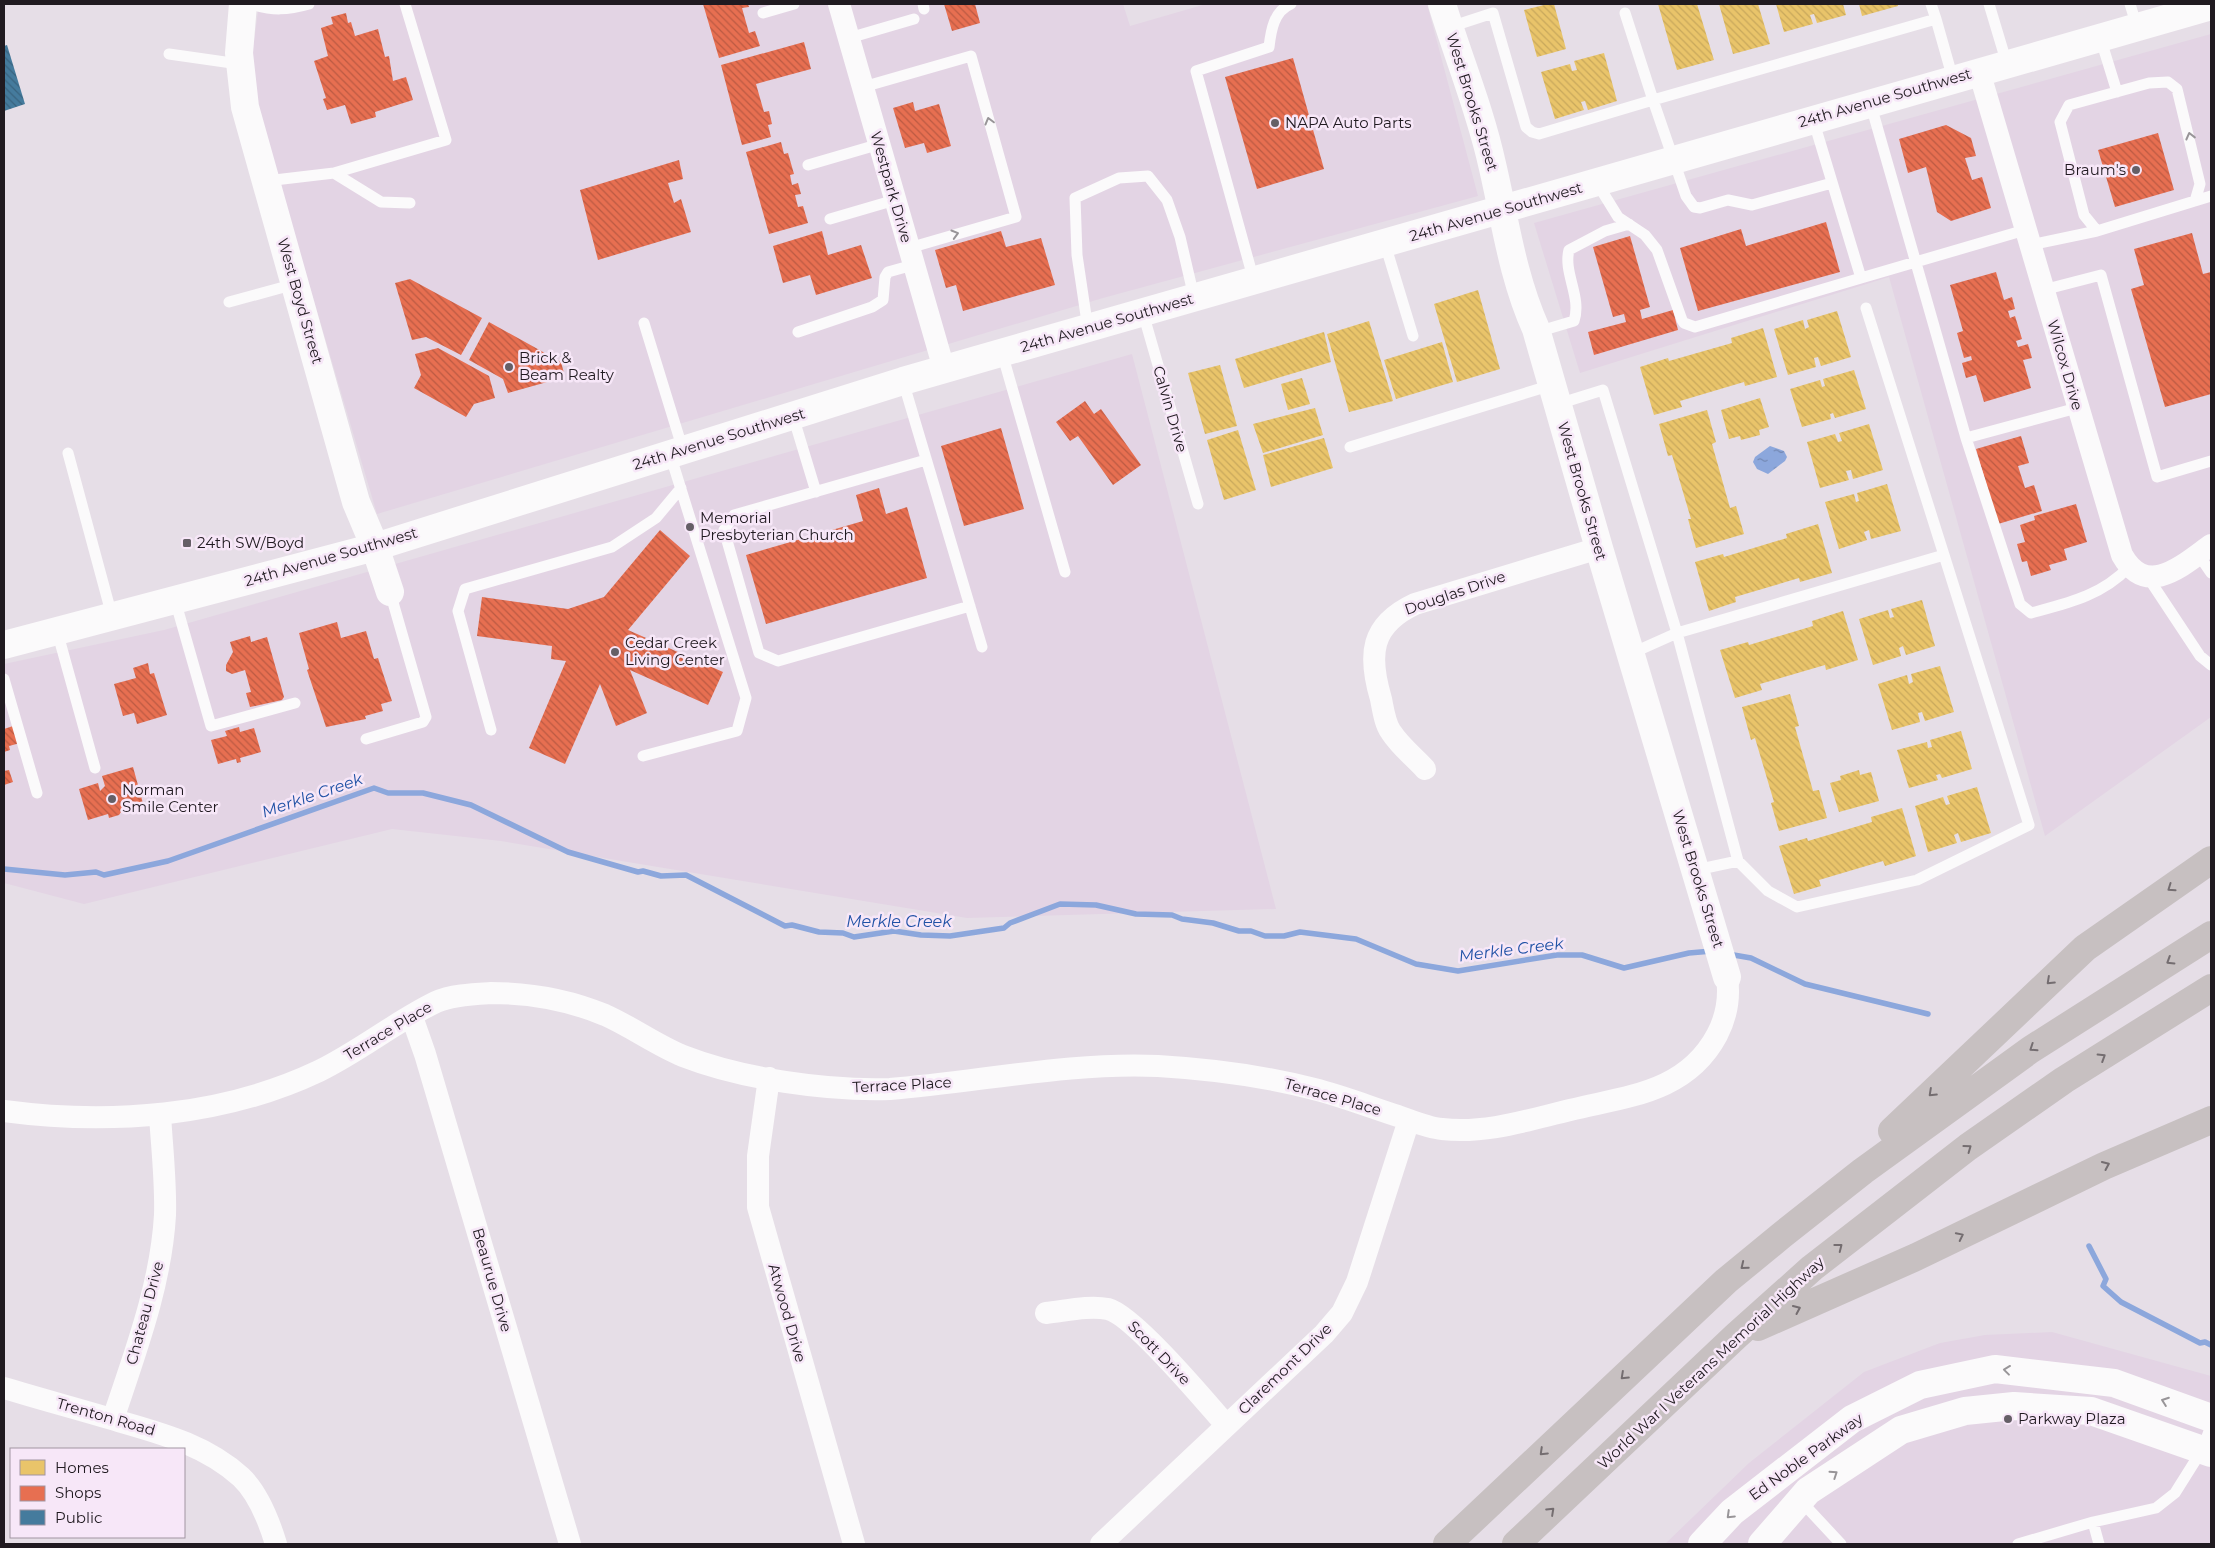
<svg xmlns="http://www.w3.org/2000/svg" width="2215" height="1548" font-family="Montserrat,sans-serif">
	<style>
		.built { fill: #e3d4e4 }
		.water { fill: url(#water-ripples) }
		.homes { fill: url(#homes-back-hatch) }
		.shops { fill: url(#shops-back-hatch) }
		.public { fill: url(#public-back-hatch) }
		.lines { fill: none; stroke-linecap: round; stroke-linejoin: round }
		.stream { stroke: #8ca7dc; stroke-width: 5.5 }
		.lane { stroke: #fbfafb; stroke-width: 11 }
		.street { stroke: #fbfafb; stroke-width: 22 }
		.secondary { stroke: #fbfafb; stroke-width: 28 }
		.highway { stroke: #c7c0c1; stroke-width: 28 }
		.oneway { stroke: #989598 }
		.oneway2 { stroke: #746d70 }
		.poi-dot { fill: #655f66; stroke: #f7e7f8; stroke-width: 2 }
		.labels { text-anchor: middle; stroke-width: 5; stroke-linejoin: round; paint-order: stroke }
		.street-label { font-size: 15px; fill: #201a20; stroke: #f7e7f8 }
		.poi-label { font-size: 15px; fill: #201a20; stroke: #f7e7f8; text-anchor: start }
		.water-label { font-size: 16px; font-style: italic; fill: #1f51a5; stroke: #f7e7f8 }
	</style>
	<defs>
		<pattern id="water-ripples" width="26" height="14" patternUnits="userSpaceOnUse" patternTransform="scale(1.25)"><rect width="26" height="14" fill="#8ca7dc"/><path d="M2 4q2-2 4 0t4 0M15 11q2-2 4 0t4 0" fill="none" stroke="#7287b2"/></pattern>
		<pattern id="homes-back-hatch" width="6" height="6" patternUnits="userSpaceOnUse" patternTransform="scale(1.25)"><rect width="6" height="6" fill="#e9c46a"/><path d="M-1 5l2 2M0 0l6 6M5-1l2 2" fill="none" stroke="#c8a85c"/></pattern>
		<pattern id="shops-back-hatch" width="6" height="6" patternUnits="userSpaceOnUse" patternTransform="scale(1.25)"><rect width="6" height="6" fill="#e76f51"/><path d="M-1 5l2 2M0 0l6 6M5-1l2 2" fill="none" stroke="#bb5a43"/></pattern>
		<pattern id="public-back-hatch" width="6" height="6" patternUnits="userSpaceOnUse" patternTransform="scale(1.25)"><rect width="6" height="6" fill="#457b9d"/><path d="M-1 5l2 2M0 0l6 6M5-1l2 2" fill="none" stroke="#396480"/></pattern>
	</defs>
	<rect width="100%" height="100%" fill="#e6dee7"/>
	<path class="built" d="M259,4H1123L1130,26L1206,4H1427L1478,196L1103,298L377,514L257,108L251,64Z
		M2211,34V717L2045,836L1889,277L1580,373L1534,223Z
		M1132,354L1276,909L967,918L501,841L392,829L84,904L4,883V664L164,630Z
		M2052,1332L2211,1376V1544H1665L1749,1463L1864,1372L1940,1343L1985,1335Z"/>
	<path class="water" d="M1770,446L1784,451L1787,457L1785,461L1768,474L1757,469L1753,462L1755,457Z"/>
	<path class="homes" d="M1548,4H1554L1566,49L1537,57L1524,10Z
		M1658,4H1697L1714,60L1677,70Z
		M1719,4H1758L1770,44L1733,54Z
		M1776,4H1843L1846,15L1817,23L1814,14L1810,15L1813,24L1784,32Z
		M1859,4H1898V6L1862,16Z
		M1604,53L1617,101L1588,110L1585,101L1581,102L1584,110L1555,119L1541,72L1570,64L1572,71L1577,70L1574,61Z
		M1478,290L1500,369L1457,382L1434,304Z
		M1837,311L1851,357L1821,366L1818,357L1814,358L1816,367L1788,375L1774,329L1803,320L1805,329L1809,327L1807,320Z
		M1369,321L1393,401L1349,412L1327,334Z
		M1763,328L1777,377L1745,386L1744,382L1680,401L1682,407L1654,415L1640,367L1668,358L1669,361L1732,343L1731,338Z
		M1324,332L1331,362L1244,388L1235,359Z
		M1442,342L1453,382L1396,399L1384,360Z
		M1220,365L1237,426L1205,434L1188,373Z
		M1854,370L1866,409L1835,418L1833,413L1830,414L1831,419L1802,427L1790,389L1820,380L1822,387L1825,386L1823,379Z
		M1302,378L1310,404L1288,410L1281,384Z
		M1760,398L1769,427L1759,430L1760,435L1741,440L1740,436L1729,439L1721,410Z
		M1315,408L1323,435L1263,453L1253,424Z
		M1707,410L1716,442L1712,444L1730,508L1736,506L1744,534L1696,548L1688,519H1691L1672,455L1668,456L1659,424Z
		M1869,424L1883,470L1853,479L1851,470L1846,471L1849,480L1820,488L1807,442L1835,434L1838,442L1842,441L1839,433Z
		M1238,430L1256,490L1224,500L1207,440Z
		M1324,438L1333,468L1271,487L1263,455Z
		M1887,484L1901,531L1871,539L1869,530L1864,532L1867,540L1839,549L1825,502L1854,494L1856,502L1859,501L1857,493Z
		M1818,524L1832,573L1800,582L1799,578L1735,597L1736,602L1709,611L1695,562L1723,554L1724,557L1787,538L1786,534Z
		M1922,600L1935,646L1906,655L1903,646L1899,648L1901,656L1873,665L1859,619L1888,610L1890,618L1894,617L1891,609Z
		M1843,611L1858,660L1826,670L1825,665L1760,684L1762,690L1735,698L1720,650L1748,642L1749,645L1813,626L1812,621Z
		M1940,666L1954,712L1925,721L1922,712L1918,713L1920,722L1892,730L1878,684L1907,675L1909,684L1913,682L1911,674Z
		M1790,694L1799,726L1795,727L1813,791L1819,790L1827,818L1779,831L1771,803L1774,802L1755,738L1751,740L1742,707Z
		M1961,731L1972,769L1942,778L1940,774L1936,775L1938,780L1909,788L1897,750L1927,742L1928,748L1932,747L1930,740Z
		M1859,770L1860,775L1871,772L1879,801L1839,812L1830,783L1841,780L1840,776Z
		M1977,787L1991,833L1961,842L1958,833L1954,835L1957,843L1928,852L1915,806L1943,797L1946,805L1950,804L1947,796Z
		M1902,808L1916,856L1885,866L1883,861L1819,880L1821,886L1794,894L1779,846L1807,838L1808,841L1872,822L1871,817Z"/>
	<path class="shops" d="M703,4H748L749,7L742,8L749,33L755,31L760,46L719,58Z
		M944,4H975L980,23L952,31Z
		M346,13L348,23L351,22L355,36L378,29L385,57L389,56L393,81L406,77L413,100L375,112L376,117L351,124L345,105L327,110L323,99L326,98L314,61L328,56L321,28L333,24L331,17Z
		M804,42L811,69L756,84L764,112L769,111L772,124L768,125L771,137L742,145L721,65Z
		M1293,58L1324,169L1257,189L1225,77Z
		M913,102L915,111L939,104L951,146L927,153L924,143L905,148L893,108Z
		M1946,125L1971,138L1976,156L1965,158L1972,180L1982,177L1991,208L1951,221L1937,212L1926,167L1908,173L1899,139Z
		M2158,133L2174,190L2115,207L2098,150Z
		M781,142L784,154L788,153L794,174L790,175L792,185L798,183L801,194L795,195L798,207L803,206L808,223L769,234L746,152Z
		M679,160L683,179L668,183L674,203L681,199L691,232L598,260L580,190Z
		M1826,222L1840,272L1698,311L1680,248L1741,229L1746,246Z
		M822,231L828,255L861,245L872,278L816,295L810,275L783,283L773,246Z
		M1001,231L1006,247L1041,238L1055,285L963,311L956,285L946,288L935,250Z
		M2192,233L2203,274L2211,272V394L2165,407L2131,289L2144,285L2134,249Z
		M1630,236L1650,307L1640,310L1642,319L1673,310L1678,330L1594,355L1588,332L1626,322L1624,314L1613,317L1593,247Z
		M1996,272L2004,300L2012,297L2015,309L2008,311L2010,318L2015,316L2022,339L2016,341L2018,347L2028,344L2032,358L2023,360L2031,388L1984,402L1976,375L1966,378L1962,363L1972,360L1971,356L1964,358L1957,333L1963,331L1950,285Z
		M410,279L482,318L461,355L426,337L412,340L395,283Z
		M489,322L561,362L565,377L508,393L503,379L469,360Z
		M438,348L489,376L495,398L474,404L466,417L414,388L421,375L415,354Z
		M1085,401L1094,414L1101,409L1141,465L1113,485L1078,436L1070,441L1056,422Z
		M1001,428L1024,509L964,526L941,446Z
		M2021,436L2029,463L2018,466L2025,488L2034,485L2042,511L1998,524L1976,449Z
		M879,488L886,514L907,507L927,578L766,624L746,555L863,521L856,495Z
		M2076,504L2087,542L2064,549L2067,560L2049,565L2051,570L2031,576L2027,561L2022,562L2017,544L2025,542L2020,525L2035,520L2034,516Z
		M660,530L690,556L628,630L723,672L708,705L630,670L647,713L616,726L600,684L565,764L529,748L566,661L551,659L552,646L477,636L482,597L568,609L604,597Z
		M337,622L341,638L366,631L374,659L378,658L392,701L381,704L383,711L365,716L366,719L326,727L307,670L309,669L299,633Z
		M250,636L251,642L267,637L284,697L282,700L250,707L246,693L251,692L245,670L232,674L226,671V665L233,652L230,642Z
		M148,663L150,674L154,673L167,715L137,724L134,713L123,716L114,684L136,678L133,668Z
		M19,724L24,742L9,746L10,750L4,752V729Z
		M239,727L240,732L254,728L261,752L240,758L241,762L237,763L236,759L218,764L211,740L227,736L225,731Z
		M133,767L144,807L128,812L127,807L123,809L119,815L109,818L108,814L88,820L79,789L98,783L100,791L105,786L102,776Z
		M9,770L13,782L4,785V771Z"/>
	<path class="public" d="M7,45L25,104L4,111V46Z"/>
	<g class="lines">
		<path class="stream" d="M4,869L65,875L96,872L104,875L168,861L374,788L388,793H423L471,805L568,852L638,872L643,871L661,876L686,875L785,926L792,925L819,932L843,933L854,937L894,931L921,935L950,936L1004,928L1010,923L1060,904L1096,905L1136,914L1172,915L1182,919L1213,923L1239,931H1251L1265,936H1284L1300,932L1356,939L1416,964L1458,971L1557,955H1582L1624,968L1689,953L1712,951
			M1728,954L1751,958L1805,984L1928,1014
			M2089,1246L2106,1279L2103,1286L2121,1302L2200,1343L2205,1342L2211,1345"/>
		<path class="lane" d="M251,4C272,11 288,10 309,4
			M923,4L924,9
			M1931,4L1936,19
			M1989,4L2007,64
			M2130,4L2137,27
			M763,13L794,4
			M1625,13L1653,100L1936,19L1953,79
			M1450,27L1493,13L1526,127L1532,132L1539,134L1653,100L1686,196L1694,207L1700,208L1728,200L1752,205L1832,183
			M2100,37L2117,92
			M849,38L914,19
			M169,54L239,64
			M863,87L971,56L1016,217L909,248
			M1870,102L1966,438L2020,604L2031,613C2068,603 2101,596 2129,567
			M1813,119L1861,278L2025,230
			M808,165L880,144
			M334,173L381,202L410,203
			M266,181L334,173L446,140L405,4
			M1597,183L1618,217L1645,235L1657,250L1682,320L1684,323L1695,327L1861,278
			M830,219L895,200
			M2097,231L2084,215L2060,122L2069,105L2149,83L2168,82L2177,89L2200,184L2195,201
			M1385,244L1413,336
			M2030,245L2097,231L2211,196
			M1254,281L1196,71L1269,47C1271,30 1274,11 1291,4
			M2043,290L2101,275L2157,477L2211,461
			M229,302L295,284
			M1143,313L1198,504
			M644,323L683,450
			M1088,329L1077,255L1075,198L1119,178L1148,176L1167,200L1180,237L1194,297
			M798,332L872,307L883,300L885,277L888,272L913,265
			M1537,332L1574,321C1582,297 1563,273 1569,250L1605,231L1629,224
			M1002,353L1065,572
			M903,381L982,647
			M1558,404L1603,390L1677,633L1738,861L1768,891L1797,907L1917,880L2029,825L1944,555
			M793,416L816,492
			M1966,438L2077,408
			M1350,447L1552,385
			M68,453L112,616
			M926,460L734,515L724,530L759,653L778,661L970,606
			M2198,554L2211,573
			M2151,577L2153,585L2200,656L2211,665
			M175,600L211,726L295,703
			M57,631L95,768
			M1630,654L1677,633L1944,555L1866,308
			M4,679L37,793
			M491,730L458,611L465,589L612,547L656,518L681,488
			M366,739L423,722L426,717L390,592
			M643,756L737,731L746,698L670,454
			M1696,870L1738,861
			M1800,1500L1841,1544
			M2093,1522L2099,1544
			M2018,1544L2093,1522L2156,1508L2175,1493L2202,1450L2211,1426"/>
		<path class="street" d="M839,4L944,369
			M1979,71L2122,555C2147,599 2183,565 2211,545
			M1425,769C1414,757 1400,746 1391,732C1385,724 1383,709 1381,699C1368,655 1370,625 1415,604L1599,548
			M412,1017L425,1054L570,1544
			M769,1078L758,1156V1207L854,1544
			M4,1111C109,1125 222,1117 319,1071C360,1051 395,1022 436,1002C451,995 474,994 491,993C530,993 569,1000 605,1015C632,1027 656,1045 683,1056C742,1079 827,1091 890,1089C979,1082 1068,1062 1158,1066C1209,1069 1264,1076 1314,1089C1342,1096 1370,1107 1398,1116C1412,1121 1428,1128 1442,1129C1486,1134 1528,1120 1570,1110C1627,1096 1686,1093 1717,1035C1727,1016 1730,998 1727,977
			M1046,1313C1065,1311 1089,1305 1108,1309C1133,1315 1206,1402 1226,1425
			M4,1388C44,1400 85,1411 125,1423C167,1435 208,1447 241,1477C259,1494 269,1521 276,1544
			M113,1419C135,1353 161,1285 165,1215C166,1182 162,1148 160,1115
			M1101,1544L1324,1334L1342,1313L1357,1282L1409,1120"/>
		<path class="secondary" d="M243,4L239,53L245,107L356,502L375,547L390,592
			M1442,4C1458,57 1480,109 1492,164C1505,219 1512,276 1536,329L1599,548L1727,977
			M4,645L375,547L903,381L2211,6
			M1702,1544L1732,1512L1852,1419L1920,1385L1995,1369L2114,1383L2211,1418
			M1762,1544L1808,1491L1901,1430L1965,1411L2014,1406L2091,1411L2211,1453"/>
		<path class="highway" d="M1892,1131L2085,948L2211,860
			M1758,1327L1916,1257L2104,1166L2211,1120
			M1447,1544L1726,1281L1782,1235L1863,1171L2030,1050L2211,935
			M1516,1544L1736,1336L1812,1268L1968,1147L2064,1080L2211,988"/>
	</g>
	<defs><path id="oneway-chevron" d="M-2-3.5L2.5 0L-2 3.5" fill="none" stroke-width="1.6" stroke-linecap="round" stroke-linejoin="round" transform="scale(1.25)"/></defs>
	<g class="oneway">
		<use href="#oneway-chevron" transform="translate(989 121) rotate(-105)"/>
		<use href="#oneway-chevron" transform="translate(2190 136) rotate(-104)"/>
		<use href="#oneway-chevron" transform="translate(955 234) rotate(-16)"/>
		<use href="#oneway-chevron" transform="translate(2007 1370) rotate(-173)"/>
		<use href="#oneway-chevron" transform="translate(2165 1401) rotate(-160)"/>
		<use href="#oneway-chevron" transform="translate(1834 1474) rotate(-34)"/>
		<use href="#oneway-chevron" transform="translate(1730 1515) rotate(136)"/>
	</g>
	<g class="oneway2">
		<use href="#oneway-chevron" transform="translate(2171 888) rotate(145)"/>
		<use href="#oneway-chevron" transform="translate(2170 961) rotate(148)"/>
		<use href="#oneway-chevron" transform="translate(2050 981) rotate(137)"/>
		<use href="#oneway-chevron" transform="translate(2033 1048) rotate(146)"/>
		<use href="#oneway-chevron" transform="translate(2102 1057) rotate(-32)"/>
		<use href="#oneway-chevron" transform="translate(1932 1093) rotate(137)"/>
		<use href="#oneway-chevron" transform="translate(1968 1148) rotate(-36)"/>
		<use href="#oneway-chevron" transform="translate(2106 1165) rotate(-24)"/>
		<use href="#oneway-chevron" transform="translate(1960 1236) rotate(-26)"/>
		<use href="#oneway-chevron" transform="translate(1839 1247) rotate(-38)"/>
		<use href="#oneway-chevron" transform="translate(1744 1266) rotate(141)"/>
		<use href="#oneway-chevron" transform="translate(1797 1309) rotate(-24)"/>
		<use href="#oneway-chevron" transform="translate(1624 1376) rotate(137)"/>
		<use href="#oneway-chevron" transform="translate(1543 1452) rotate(136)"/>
		<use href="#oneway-chevron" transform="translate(1551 1511) rotate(-43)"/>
	</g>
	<g class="poi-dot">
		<circle cx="1275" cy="123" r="5"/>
		<circle cx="2136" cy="170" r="5"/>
		<circle cx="509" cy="367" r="5"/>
		<circle cx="690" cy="527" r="5"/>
		<rect x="182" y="538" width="10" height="10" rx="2.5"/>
		<circle cx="615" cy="652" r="5"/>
		<circle cx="112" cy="799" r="5"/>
		<circle cx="2008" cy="1419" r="5"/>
	</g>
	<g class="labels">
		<g class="street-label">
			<text transform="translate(1885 98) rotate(-16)" y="5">24th Avenue Southwest</text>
			<text transform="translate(1472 102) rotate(73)" y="5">West Brooks Street</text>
			<text transform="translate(891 187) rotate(74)" y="5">Westpark Drive</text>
			<text transform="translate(1496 212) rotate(-16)" y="5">24th Avenue Southwest</text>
			<text transform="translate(300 301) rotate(74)" y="5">West Boyd Street</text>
			<text transform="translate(1107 323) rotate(-16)" y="5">24th Avenue Southwest</text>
			<text transform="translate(2065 365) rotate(74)" y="5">Wilcox Drive</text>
			<text transform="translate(1170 409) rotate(74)" y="5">Calvin Drive</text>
			<text transform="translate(719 439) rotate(-17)" y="5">24th Avenue Southwest</text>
			<text transform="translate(1582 491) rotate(74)" y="5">West Brooks Street</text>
			<text transform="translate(331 557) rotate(-16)" y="5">24th Avenue Southwest</text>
			<text transform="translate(1455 593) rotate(-19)" y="5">Douglas Drive</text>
			<text transform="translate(1698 879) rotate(73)" y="5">West Brooks Street</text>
			<text transform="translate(388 1031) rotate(-31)" y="5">Terrace Place</text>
			<text transform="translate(902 1085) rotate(-3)" y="5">Terrace Place</text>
			<text transform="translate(1333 1097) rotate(16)" y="5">Terrace Place</text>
			<text transform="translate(492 1280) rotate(74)" y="5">Beaurue Drive</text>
			<text transform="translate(145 1313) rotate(-75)" y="5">Chateau Drive</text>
			<text transform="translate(787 1313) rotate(74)" y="5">Atwood Drive</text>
			<text transform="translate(1159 1353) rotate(46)" y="5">Scott Drive</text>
			<text transform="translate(1711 1363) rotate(-43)" y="5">World War I Veterans Memorial Highway</text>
			<text transform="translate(1285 1369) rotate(-44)" y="5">Claremont Drive</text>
			<text transform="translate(106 1417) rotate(16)" y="5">Trenton Road</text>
			<text transform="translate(1806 1457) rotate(-36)" y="5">Ed Noble Parkway</text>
		</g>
		<g class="poi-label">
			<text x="1285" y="128">NAPA Auto Parts</text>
			<text x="2126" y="175" text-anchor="end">Braum's</text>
			<text x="519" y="363">Brick &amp;<tspan x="519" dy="17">Beam Realty</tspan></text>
			<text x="700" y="523">Memorial<tspan x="700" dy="17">Presbyterian Church</tspan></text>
			<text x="197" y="548">24th SW/Boyd</text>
			<text x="625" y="648">Cedar Creek<tspan x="625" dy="17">Living Center</tspan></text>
			<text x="122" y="795">Norman<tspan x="122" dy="17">Smile Center</tspan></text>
			<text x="2018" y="1424">Parkway Plaza</text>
		</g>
		<g class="water-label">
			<text transform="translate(312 795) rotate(-19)" y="6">Merkle Creek</text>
			<text x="899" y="927">Merkle Creek</text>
			<text transform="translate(1511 949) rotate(-7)" y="6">Merkle Creek</text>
		</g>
	</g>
	<rect width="2215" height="1548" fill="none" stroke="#201a20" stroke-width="10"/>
	<rect x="10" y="1448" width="175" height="90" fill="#f7e7f8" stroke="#a195a2"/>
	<rect x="20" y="1460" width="25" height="15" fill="#e9c46a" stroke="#a195a2"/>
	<text x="55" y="1473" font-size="15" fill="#201a20">Homes</text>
	<rect x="20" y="1486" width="25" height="15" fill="#e76f51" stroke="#a195a2"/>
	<text x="55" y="1498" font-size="15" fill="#201a20">Shops</text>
	<rect x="20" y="1510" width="25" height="15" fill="#457b9d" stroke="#a195a2"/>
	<text x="55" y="1523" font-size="15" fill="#201a20">Public</text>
</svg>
